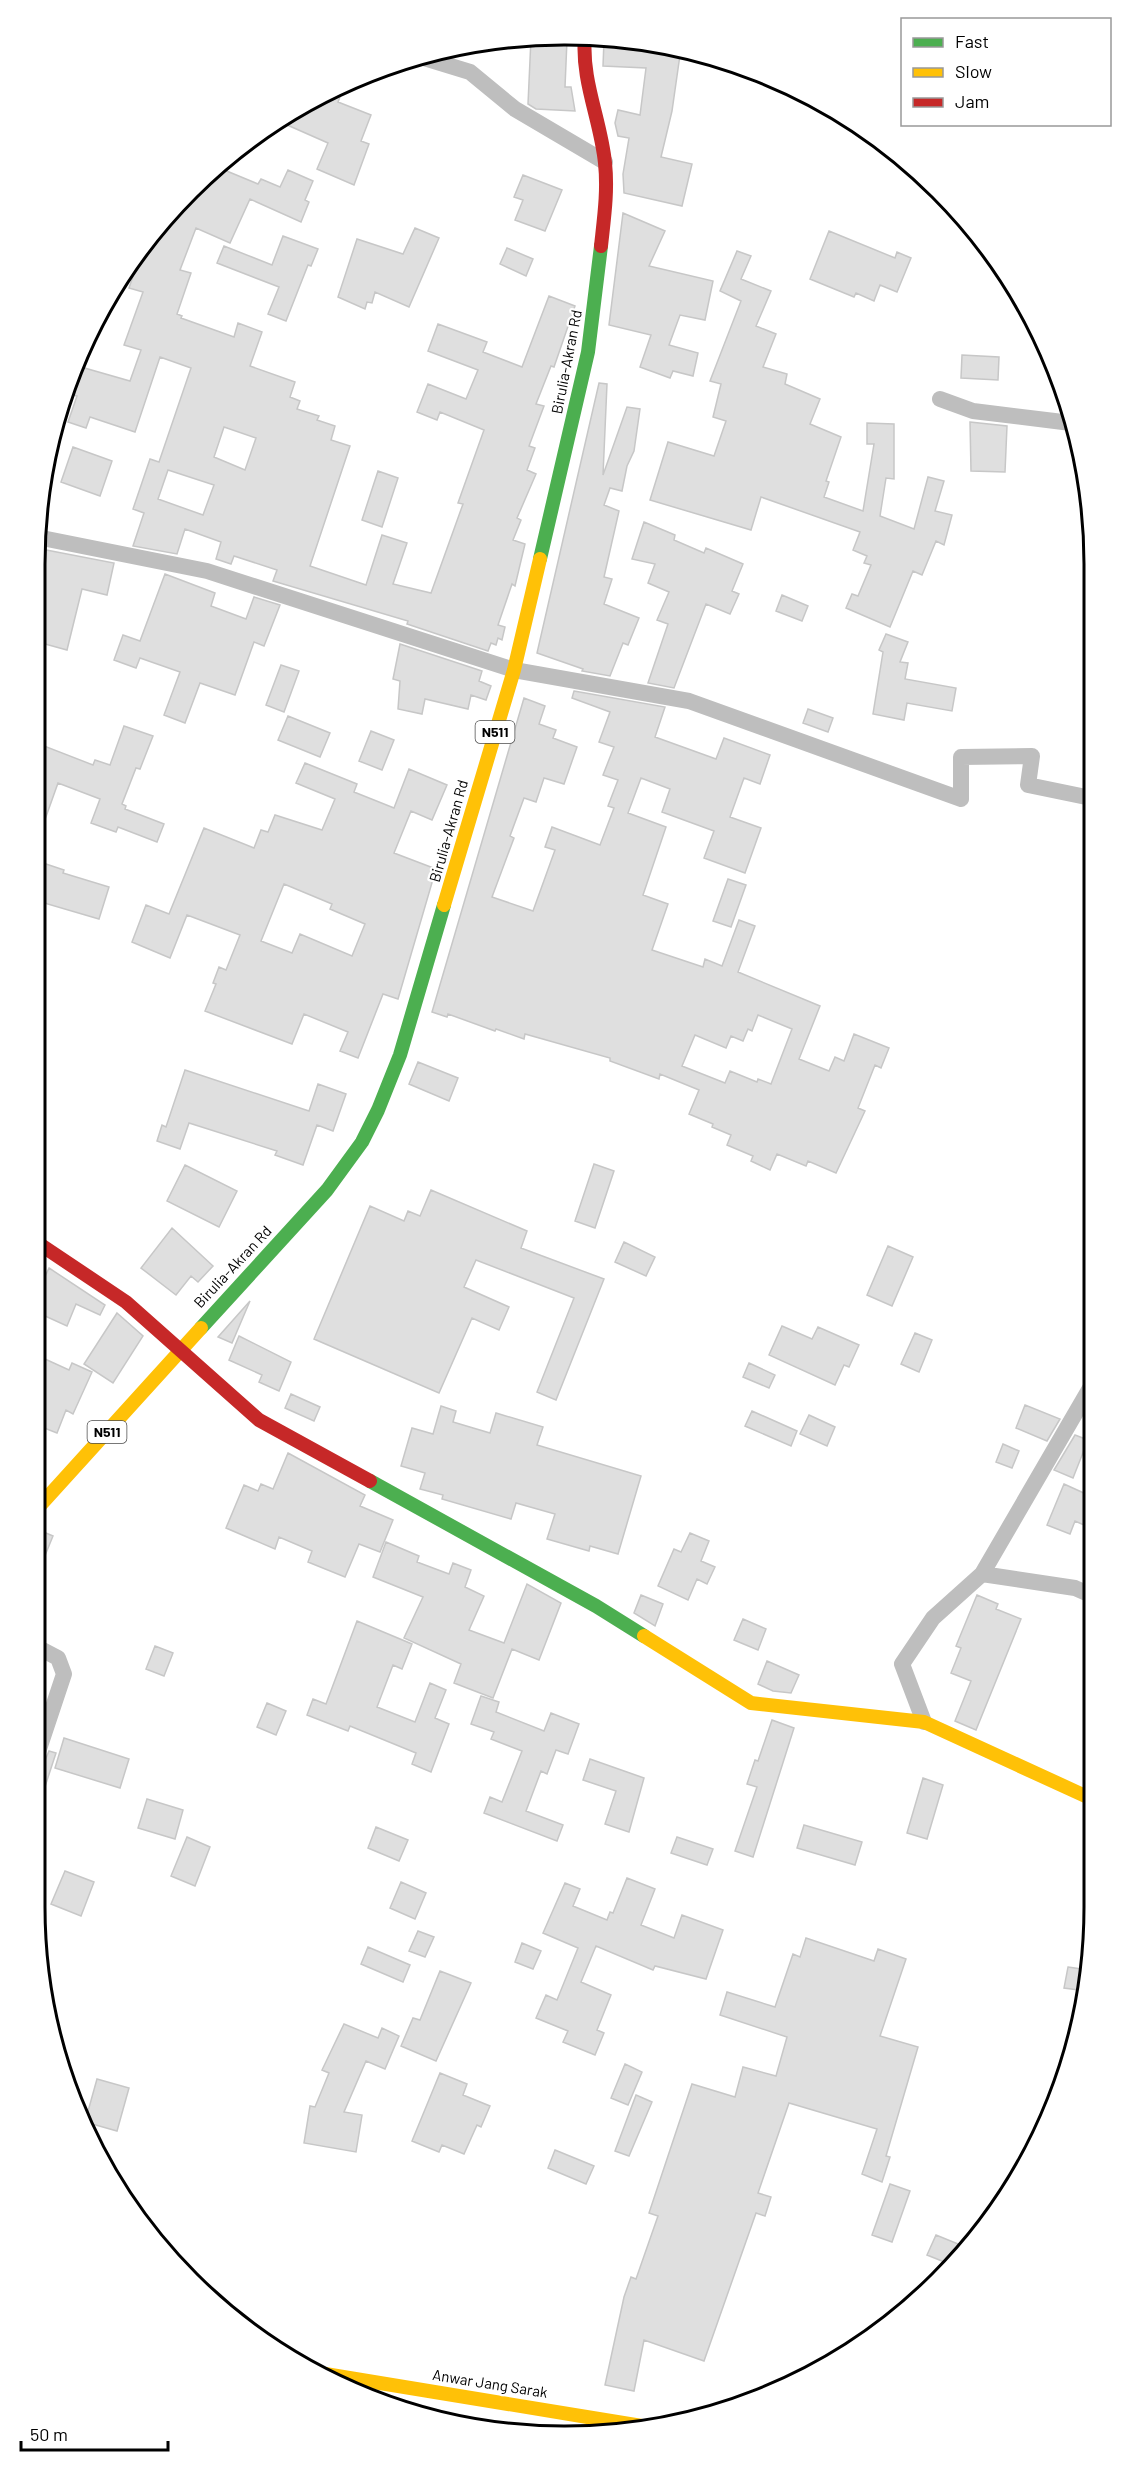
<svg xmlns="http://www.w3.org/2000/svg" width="1129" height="2471" font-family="Barlow,sans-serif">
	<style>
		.building { fill: #dfdfdf; stroke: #c7c7c7; stroke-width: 1.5; fill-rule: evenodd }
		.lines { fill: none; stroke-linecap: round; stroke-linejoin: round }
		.street { stroke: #bebebe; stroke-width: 16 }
		.fast { stroke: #4caf50; stroke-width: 14 }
		.slow { stroke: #ffc107; stroke-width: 14 }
		.jam { stroke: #c62828; stroke-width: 14 }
		.labels { text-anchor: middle; stroke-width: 4.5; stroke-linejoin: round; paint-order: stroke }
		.shield { fill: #fff; stroke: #4c4c4c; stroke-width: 1.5 }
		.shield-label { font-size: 14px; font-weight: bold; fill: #000 }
		.street-label { font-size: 15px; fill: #000; stroke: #fff }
		.rim { fill: none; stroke: #000; stroke-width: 3 }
	</style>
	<rect width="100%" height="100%" fill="#fff"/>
	<path class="building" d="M531,38L567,40L565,87H571L575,111L536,109L528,104Z
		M604,40L641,42V50L680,55L672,111L661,157L692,164L682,206L624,193L623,174L629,138L618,136L615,123L618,110L640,115L646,68L603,66Z
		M329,92L340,97L338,102L371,115L361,141L369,144L354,185L317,169L328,143L285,124L289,114Z
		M217,167L258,184L261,179L280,187L288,170L313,181L305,200L309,202L301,222L250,199L230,243L196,228L180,270L191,273L177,314L182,316L181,318L234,337L238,323L262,332L250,366L295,382L290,397L300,401L297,409L319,416L317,420L335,426L331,440L350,446L310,566L366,585L382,535L407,543L393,584L431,593L463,504L458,503L484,430L440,412L437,420L417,412L428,384L466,399L478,370L428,351L438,324L487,342L483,352L522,367L549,296L575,306L554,367L551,366L536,404L544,406L529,446L535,448L527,470L536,474L517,518L521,520L513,540L525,544L515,586L512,584L498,625L505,627L502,640L498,638L496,645L491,643L488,651L407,624L408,621L273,581L277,570L234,556L231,564L216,559L221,542L185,529L177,554L133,546L144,513L133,509L150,459L159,462L191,368L160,357L135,432L90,417L86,428L68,422L77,396L65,393L74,365L130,381L141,350L124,345L143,292L129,288L140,256L143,257L150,239L189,190ZM224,427L256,438L245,470L214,457ZM168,470L214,485L203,515L158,499Z
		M523,175L562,190L545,231L515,220L523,200L514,197Z
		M623,213L665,231L649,266L713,281L705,320L680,315L669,345L698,353L693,376L673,371L670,378L640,367L651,335L609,325Z
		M415,228L439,238L409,307L375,292L372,303L367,302L365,309L338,297L357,239L403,254Z
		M829,231L895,258L897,252L911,258L897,292L880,285L874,301L856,293L854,297L810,279Z
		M283,236L318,249L311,266L308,265L286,321L268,314L279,287L217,263L224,246L272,265Z
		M507,248L533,259L526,276L500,264Z
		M737,251L751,256L741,279L771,291L756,326L776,334L763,367L787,374L785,384L820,399L810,424L841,437L826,481L829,482L824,497L863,511L874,444H867V423L894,424V479L886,478L880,516L914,529L928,477L944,481L935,511L952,515L944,545L936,541L922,575L913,571L890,627L846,608L852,594L858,596L871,565L864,563L867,556L853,550L860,532L761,497L751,530L650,500L668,442L714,456L726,421L713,417L721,384L710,381L741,301L720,291Z
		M962,355L999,357L998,380L961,378Z
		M599,383L607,384L603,475L627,407L640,409L634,451L627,466L622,491L610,488L604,505L619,511L604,577L612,579L604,604L639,618L628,645L623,643L610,676L582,671L583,669L537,653Z
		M970,422L1007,426L1005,472L971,471Z
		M73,447L112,461L100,496L61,482Z
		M378,471L398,478L382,527L362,520Z
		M644,522L675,535L674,540L704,553L706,548L743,564L732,591L739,594L730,614L706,604L674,688L648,683L668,624L657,620L669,592L648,583L655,564L632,559Z
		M36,548L114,563L107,595L82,589L67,650L34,641Z
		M165,574L215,593L211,606L246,619L254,597L280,605L264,646L254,642L235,695L200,683L185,723L164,715L180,672L140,658L136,668L114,660L123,635L140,641Z
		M782,595L808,606L802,621L776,611Z
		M886,634L908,642L900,662L908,663L905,679L956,688L952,711L907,703L904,720L873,714L883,652L879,650Z
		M400,644L482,671L479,681L491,686L486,700L471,695L468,709L425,699L422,714L398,709L400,681L393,679Z
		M281,665L299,671L284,712L266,705Z
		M574,691L665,707L655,737L716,759L724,738L770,755L760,784L744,778L730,817L761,828L745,873L704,858L714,831L662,812L670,789L641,778L628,813L666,827L643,895L668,904L652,950L703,967L705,959L722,966L739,920L755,926L738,972L820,1006L799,1059L829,1071L835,1057L844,1061L854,1034L889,1048L881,1068L875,1065L858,1108L865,1111L836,1173L808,1161L806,1166L777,1154L770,1170L751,1161L753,1156L727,1145L731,1135L712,1127L713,1124L689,1114L699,1090L660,1074L659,1079L610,1061V1058L525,1034L524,1039L496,1029L495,1031L448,1014L447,1017L432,1012L524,698L545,706L539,724L556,730L553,738L577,747L564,784L544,778L536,802L524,798L510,836L514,838L492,897L533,911L555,850L545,847L552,827L600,845L614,808L608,806L618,780L603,775L614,747L599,742L610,712L572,698ZM758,1015L792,1029L771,1084L758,1079L757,1082L730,1071L725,1083L682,1066L695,1035L726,1048L731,1036L743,1041L748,1029L752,1031Z
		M808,709L833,718L828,732L803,723Z
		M288,716L330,733L320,757L278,740Z
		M124,726L153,736L140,769L136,768L122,804L126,806L125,809L164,824L157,842L118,827L116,832L91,823L100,799L58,783L37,842H34V742L93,765L95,760L110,765Z
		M371,731L394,740L382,770L359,761Z
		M305,763L357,784L354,792L394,808L409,769L447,785L432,820L411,811L394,853L436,869L398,999L383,994L358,1058L340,1051L348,1032L304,1014L292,1044L205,1011L216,984L213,983L219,967L226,970L240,935L187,915L170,958L132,942L146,905L169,914L204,828L254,848L261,830L268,832L275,815L322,830L335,799L296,783ZM284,884L332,904L330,909L365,924L352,956L300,934L292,953L261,941Z
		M34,860L64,870L63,873L109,887L99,919L34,900Z
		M728,879L746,885L731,927L713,921Z
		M418,1062L458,1078L449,1101L409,1084Z
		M185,1070L309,1111L318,1084L346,1094L333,1131L317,1125L303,1165L275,1155L277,1151L189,1123L180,1149L157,1141L162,1125L166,1127Z
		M594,1164L614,1171L595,1228L575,1221Z
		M185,1165L237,1191L219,1227L167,1201Z
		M431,1190L527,1231L521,1248L604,1279L556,1400L537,1392L574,1298L476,1260L464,1287L509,1307L499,1330L472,1318L439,1393L314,1339L370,1206L404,1221L408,1211L420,1216Z
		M172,1228L213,1266L198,1282L191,1276L176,1295L141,1268Z
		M624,1242L655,1257L646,1276L615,1262Z
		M888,1246L913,1257L892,1306L867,1295Z
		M49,1268L105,1305L100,1315L76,1304L67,1326L34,1311V1300Z
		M250,1301L232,1343L218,1337Z
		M117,1313L143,1336L113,1383L84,1364Z
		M782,1326L812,1339L818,1327L859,1345L849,1367L844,1365L835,1385L769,1355Z
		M915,1333L932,1340L919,1372L901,1364Z
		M239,1336L291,1362L279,1391L259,1382L262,1375L229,1360Z
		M34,1354L69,1370L72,1363L92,1372L73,1414L66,1410L57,1433L34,1424Z
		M749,1363L775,1375L769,1388L743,1377Z
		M291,1394L320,1407L314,1421L285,1408Z
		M1025,1405L1060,1419L1047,1441L1016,1428Z
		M441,1406L456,1411L453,1422L490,1433L496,1413L543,1427L537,1445L641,1476L618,1554L590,1546L589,1551L547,1539L555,1514L516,1503L511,1519L442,1499L443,1495L420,1489L425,1473L401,1466L412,1428L433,1434Z
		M752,1411L797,1431L791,1446L745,1426Z
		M809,1415L835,1427L827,1446L800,1434Z
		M1075,1435L1088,1440L1073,1478L1054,1470Z
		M1003,1444L1019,1451L1012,1468L996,1462Z
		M288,1453L365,1495L360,1506L393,1520L380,1552L359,1544L345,1577L308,1562L312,1551L279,1537L275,1549L226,1528L244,1485L258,1491L261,1484L273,1489Z
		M1064,1484L1086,1494L1085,1498L1093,1501V1529L1075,1521L1070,1534L1047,1525Z
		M34,1528L53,1536L35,1580H34Z
		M690,1533L709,1541L701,1561L715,1567L707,1584L697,1579L688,1600L658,1586L674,1549L681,1552Z
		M386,1542L419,1556L417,1562L449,1574L453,1563L471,1570L465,1587L484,1596L469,1630L504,1643L527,1584L561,1603L539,1660L512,1649L493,1698L454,1683L461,1664L404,1638L423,1597L373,1577Z
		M641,1595L663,1604L655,1626L634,1613Z
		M977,1595L998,1604L996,1609L1021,1619L976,1730L955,1721L971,1681L951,1673L961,1648L956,1646Z
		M743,1619L766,1629L758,1650L734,1640Z
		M357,1621L412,1644L402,1669L393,1665L377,1707L415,1722L430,1683L446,1690L435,1718L449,1724L431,1772L412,1764L416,1753L350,1726L348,1731L307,1715L313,1699L326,1704Z
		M155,1646L173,1653L164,1676L146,1669Z
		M767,1661L799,1675L791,1693L773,1691L758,1684Z
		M481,1696L499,1702L496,1712L544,1731L551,1713L579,1724L568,1754L556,1750L547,1774L541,1771L526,1811L563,1825L557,1841L484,1813L490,1797L502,1802L522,1751L491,1739L494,1732L471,1724Z
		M267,1703L286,1711L276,1735L257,1727Z
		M772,1720L794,1728L753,1857L735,1851L757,1787L747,1784L755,1760L758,1761Z
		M64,1738L129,1759L120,1788L55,1768Z
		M49,1751L56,1753L38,1808H34V1771L42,1768Z
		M590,1759L644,1778L629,1832L605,1824L616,1791L583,1780Z
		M923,1778L943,1785L927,1839L907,1833Z
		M147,1799L183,1810L175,1839L138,1828Z
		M804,1825L862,1842L855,1865L797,1848Z
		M376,1827L408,1840L399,1861L368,1848Z
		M187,1837L210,1847L195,1886L171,1876Z
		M677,1837L713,1849L707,1865L671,1853Z
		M65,1871L94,1882L81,1916L51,1904Z
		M627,1878L655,1889L641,1925L674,1938L682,1915L723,1930L706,1979L655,1966L653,1970L596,1946L581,1982L611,1995L597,2030L604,2033L595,2055L563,2042L568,2031L536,2018L546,1995L557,2000L578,1948L543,1933L565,1883L580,1889L573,1906L607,1920L610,1912L613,1913Z
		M401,1882L426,1893L415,1919L390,1908Z
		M418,1931L434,1937L425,1957L409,1951Z
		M806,1938L874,1961L878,1949L906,1959L880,2036L918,2047L886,2156L890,2157L882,2182L862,2174L877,2129L789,2103L758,2193L771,2197L765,2216L756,2213L704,2361L644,2340L634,2391L605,2385L624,2297L631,2277L636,2279L658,2216L649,2213L692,2084L735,2097L743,2067L776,2076L787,2037L720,2015L727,1992L775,2007L793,1954L800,1957Z
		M522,1943L541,1951L533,1969L515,1962Z
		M368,1947L410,1965L403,1982L361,1964Z
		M1068,1967L1088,1970L1086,1991L1064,1988Z
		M440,1971L471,1983L436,2061L401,2046L413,2018L420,2020Z
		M344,2024L378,2038L382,2028L399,2036L385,2069L366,2061L344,2112L362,2115L356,2152L304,2143L310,2106L315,2107L329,2073L322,2070Z
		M625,2064L642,2072L628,2105L611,2098Z
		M440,2073L467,2084L463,2095L490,2106L481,2127L477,2125L464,2154L442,2145L439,2152L412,2141Z
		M97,2079L129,2088L117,2131L85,2122Z
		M636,2095L652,2102L629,2156L615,2151Z
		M555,2150L594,2166L586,2184L548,2168Z
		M890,2184L910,2191L892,2242L872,2235Z
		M936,2235L968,2248L952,2265L927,2255Z
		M564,2428L588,2432L587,2434L561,2436Z"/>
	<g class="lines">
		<path class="street" d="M421,57L470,72L515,109L605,162
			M940,399L973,411L1071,423
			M37,537L207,571L514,670L689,701L961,799V757L1032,756L1028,785L1091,798
			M982,1574L1093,1383
			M924,1722L902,1664L933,1618L982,1574L1075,1588L1093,1596
			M35,1761L64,1674L58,1658L35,1646"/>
		<path class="fast" d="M540,559L588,352L601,246
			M201,1328L327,1190L362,1142L378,1110L400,1055L444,905
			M370,1481L596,1606L644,1636"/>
		<path class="slow" d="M444,905L514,670L540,559
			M35,1511L201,1328
			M644,1636L751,1703L924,1722L1094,1800
			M319,2373L654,2428"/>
		<path class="jam" d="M585,37C581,80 601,121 605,163C608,191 604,218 601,246
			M35,1241L126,1302L259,1420L370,1481"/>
	</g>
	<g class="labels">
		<g class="shield">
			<rect x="475.5" y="721" width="39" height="22" rx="4.5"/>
			<rect x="87.5" y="1421" width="39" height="22" rx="4.5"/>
		</g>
		<g class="shield-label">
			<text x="495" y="737">N511</text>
			<text x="107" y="1437">N511</text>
		</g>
		<g class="street-label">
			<text transform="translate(567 362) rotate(-79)" y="5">Birulia-Akran Rd</text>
			<text transform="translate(449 831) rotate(-74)" y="5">Birulia-Akran Rd</text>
			<text transform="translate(233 1267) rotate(-47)" y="5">Birulia-Akran Rd</text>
			<text transform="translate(490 2384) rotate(9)" y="5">Anwar Jang Sarak</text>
		</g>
	</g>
	<path d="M0 0H1129V2471H0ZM564 45H565A519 519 0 0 1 1084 564V1907A519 519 0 0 1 565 2426H564A519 519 0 0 1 45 1907V564A519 519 0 0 1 564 45Z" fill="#fff" fill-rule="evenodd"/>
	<path class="rim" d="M564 45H565A519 519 0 0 1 1084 564V1907A519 519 0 0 1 565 2426H564A519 519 0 0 1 45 1907V564A519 519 0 0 1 564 45Z"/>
	<rect x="901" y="18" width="210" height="108" fill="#ffffff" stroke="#999999" stroke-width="1.5"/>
	<rect x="913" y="38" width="30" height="9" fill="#4caf50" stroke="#999999" stroke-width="1.5"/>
	<text x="955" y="48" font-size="18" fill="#000000">Fast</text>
	<rect x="913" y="68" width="30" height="9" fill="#ffc107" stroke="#999999" stroke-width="1.5"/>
	<text x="955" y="78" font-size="18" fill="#000000">Slow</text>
	<rect x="913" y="98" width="30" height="9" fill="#c62828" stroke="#999999" stroke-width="1.5"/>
	<text x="955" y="108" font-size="18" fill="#000000">Jam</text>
	<path d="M21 2441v9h147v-9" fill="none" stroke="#000000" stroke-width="3"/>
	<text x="30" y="2441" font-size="18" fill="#000000" stroke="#ffffff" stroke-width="4.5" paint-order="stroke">50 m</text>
</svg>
